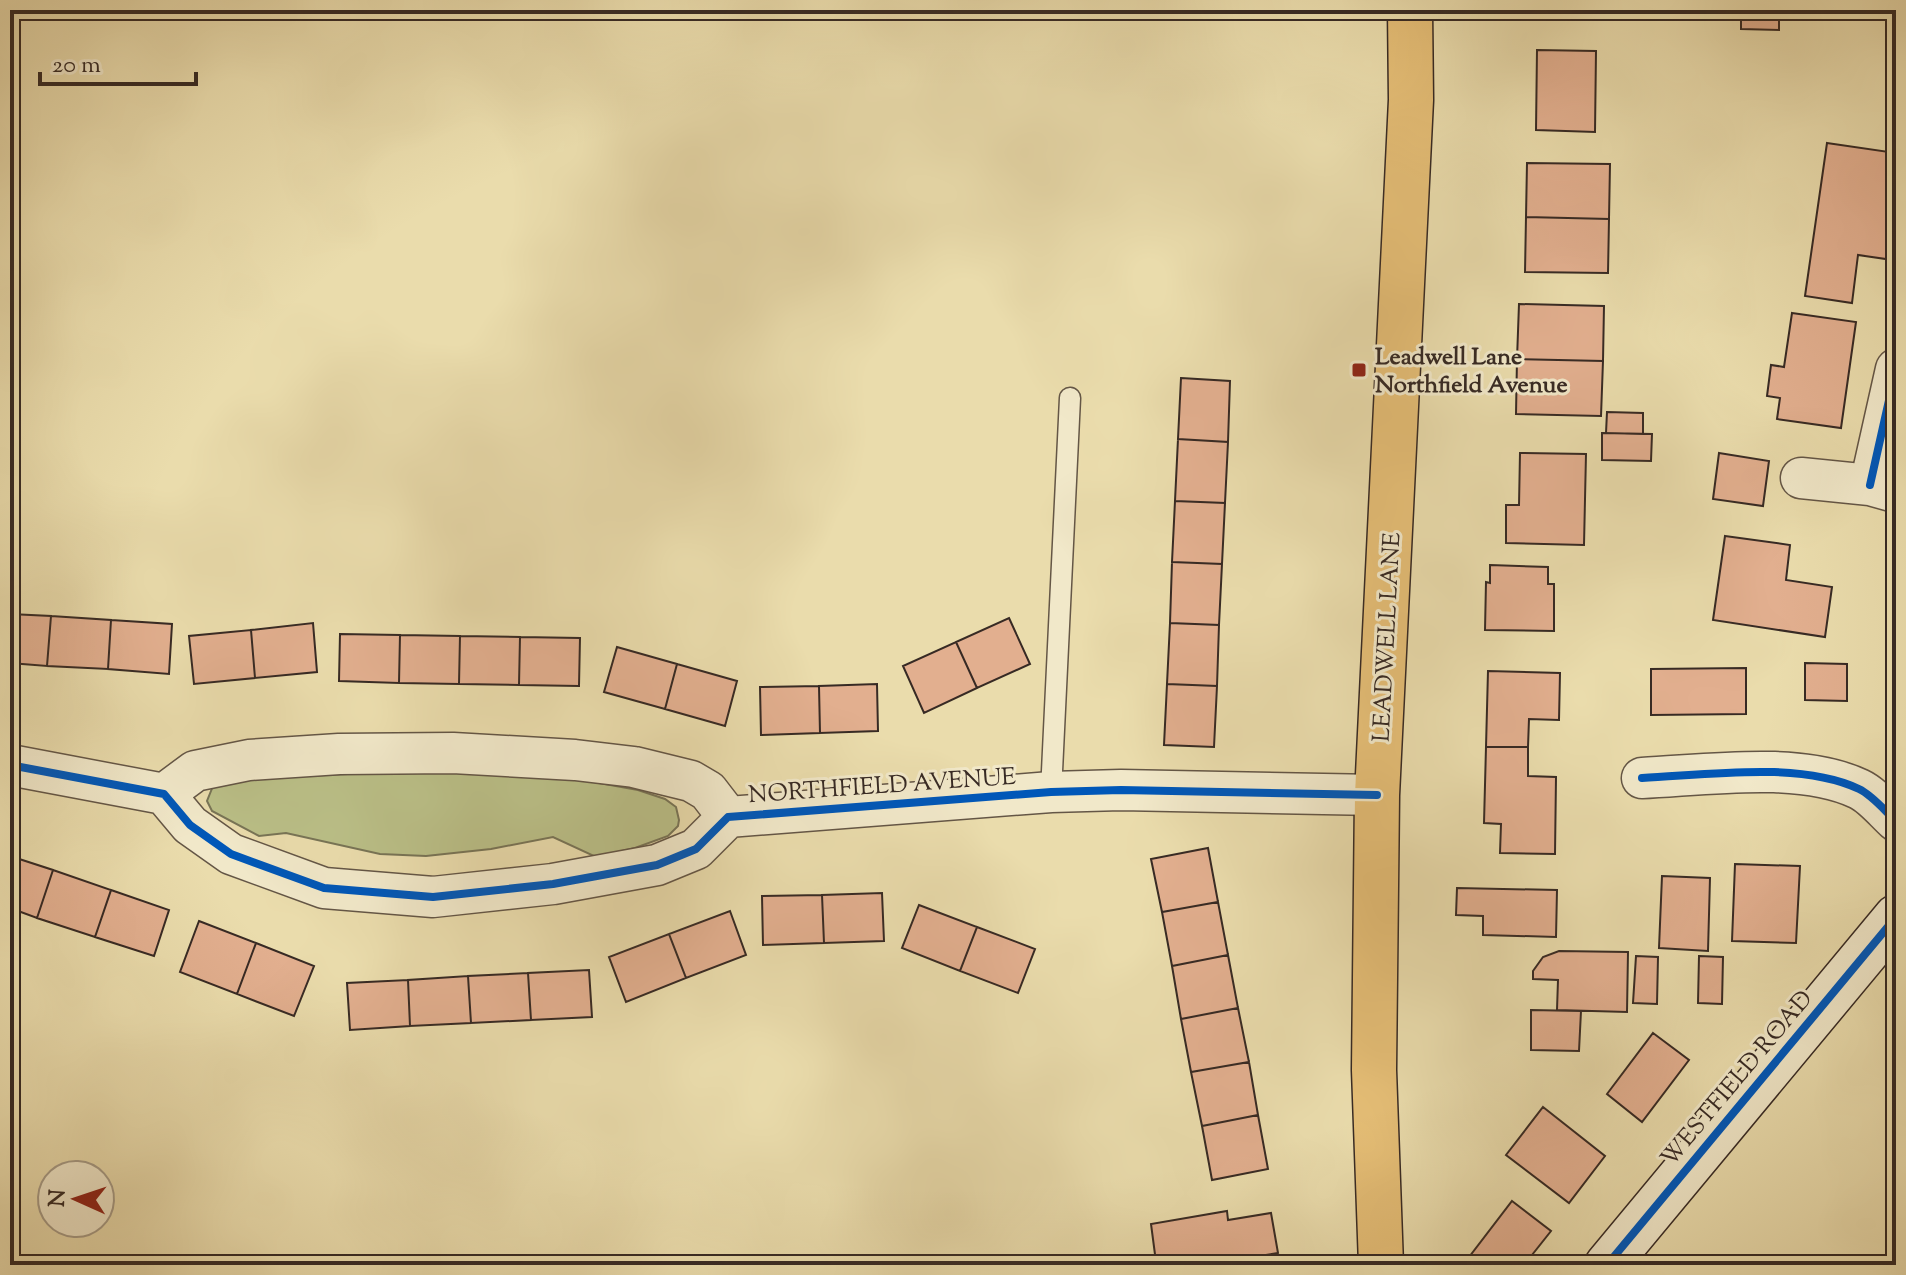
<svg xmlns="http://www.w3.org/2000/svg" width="1906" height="1275" font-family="'Sorts Mill Goudy',serif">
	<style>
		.green { fill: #babf87; stroke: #787456; stroke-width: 2 }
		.building { fill: #e2af8f; stroke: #372a24; stroke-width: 2 }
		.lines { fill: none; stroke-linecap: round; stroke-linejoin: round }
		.lane-casing { stroke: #645646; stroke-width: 23 }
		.street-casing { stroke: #645646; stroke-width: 43 }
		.secondary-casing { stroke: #372a24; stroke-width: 47 }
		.primary-casing { stroke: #372a24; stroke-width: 47 }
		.lane { stroke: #f1e8c9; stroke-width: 20 }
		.street { stroke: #f1e8c9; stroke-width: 40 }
		.secondary { stroke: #f1e8c9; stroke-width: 44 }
		.primary { stroke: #e5be76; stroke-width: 44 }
		.cycleway-casing { stroke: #f1e8c9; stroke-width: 13 }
		.cycleway { stroke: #0057b8; stroke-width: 8 }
		.poi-dot { fill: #8f2418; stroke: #f1e8c9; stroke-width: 3 }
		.labels { text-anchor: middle; stroke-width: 6; stroke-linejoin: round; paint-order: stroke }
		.poi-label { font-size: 24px; font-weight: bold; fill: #372a24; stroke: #f1e8c9; text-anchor: start }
		.street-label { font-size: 24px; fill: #372a24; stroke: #f1e8c9 }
	</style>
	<rect width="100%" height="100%" fill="#eadcac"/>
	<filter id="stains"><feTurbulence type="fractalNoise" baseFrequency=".0025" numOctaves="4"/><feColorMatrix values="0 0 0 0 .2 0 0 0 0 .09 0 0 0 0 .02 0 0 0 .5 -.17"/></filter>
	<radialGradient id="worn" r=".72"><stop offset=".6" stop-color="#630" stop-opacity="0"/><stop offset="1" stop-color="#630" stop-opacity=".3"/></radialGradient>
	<path class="green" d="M392,772L486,773L577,779L638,790L665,799L676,807L679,820L678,826L668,836L635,848L596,857L553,837L491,849L426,856L380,854L286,833L259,836L212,811L207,801L213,786L238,779Z"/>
	<path class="building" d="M1741,10H1779V30L1741,29Z
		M1537,50L1596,51L1595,132L1536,130Z
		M1827,143L1896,153V190L1886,259L1858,255L1852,303L1805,296Z
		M1527,163L1610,164L1609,219L1526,217Z
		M1526,217L1609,219L1608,273L1525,272Z
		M1519,304L1604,306L1603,361L1517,359Z
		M1792,313L1856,322L1841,428L1777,419L1780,398L1767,396L1771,365L1784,367Z
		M1517,359L1603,361L1601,416L1516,414Z
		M1181,378L1230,381L1228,442L1178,439Z
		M1607,412L1643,413V434L1606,433Z
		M1602,433L1652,434L1651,461L1602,460Z
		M1178,439L1228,442L1225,503L1175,501Z
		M1520,453L1586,454L1584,545L1506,543V505H1519Z
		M1719,453L1769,461L1763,506L1713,499Z
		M1175,501L1225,503L1222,564L1172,562Z
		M1725,536L1790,545L1786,580L1832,587L1825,637L1713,620Z
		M1172,562L1222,564L1219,625L1170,623Z
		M1490,565L1548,567V584H1554V631L1485,630L1486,582L1490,583Z
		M10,614L51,616L47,666L10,663Z
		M51,616L111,620L108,669L47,666Z
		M1009,618L1030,664L977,688L956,642Z
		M111,620L172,624L169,674L108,669Z
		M313,623L317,672L255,678L251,630Z
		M1170,623L1219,625L1217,686L1167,684Z
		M251,630L255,678L194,684L189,636Z
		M340,634L400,635L399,683L339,681Z
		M400,635L460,636L459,684L399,683Z
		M460,636L520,637L519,685L459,684Z
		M520,637L580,638L579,686L519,685Z
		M956,642L977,688L924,713L903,666Z
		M617,647L677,664L665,709L604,692Z
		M1805,663L1847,664V701L1805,700Z
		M677,664L737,681L725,726L665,709Z
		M1746,668V714L1651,715V669Z
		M1488,671L1560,673L1559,720L1529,719L1528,747H1486Z
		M877,684L878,731L820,733L819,686Z
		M1167,684L1217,686L1214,747L1164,745Z
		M819,686L820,733L761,735L760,687Z
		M1486,747H1528V776L1556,777L1555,854L1500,853L1501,824L1484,823Z
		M1208,848L1218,902L1162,912L1151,859Z
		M10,856L53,870L37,918L10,908Z
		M1735,864L1800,866L1796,943L1732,941Z
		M53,870L111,890L95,937L37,918Z
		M1662,876L1710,878L1708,951L1659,948Z
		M1457,888L1557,890L1556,937L1483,935V916L1456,915Z
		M111,890L169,910L154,956L95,937Z
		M882,893L884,941L824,943L822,895Z
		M822,895L824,943L763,945L762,896Z
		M1218,902L1228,955L1172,966L1162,912Z
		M919,905L977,927L960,971L902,948Z
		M730,911L746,955L686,978L669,934Z
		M199,921L256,943L237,994L180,972Z
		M977,927L1035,949L1018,993L960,971Z
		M669,934L686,978L626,1002L609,957Z
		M256,943L314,966L294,1016L237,994Z
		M1559,951L1628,952L1627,1012L1557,1010L1558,980L1533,979V971L1543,957Z
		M1228,955L1238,1008L1181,1019L1172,966Z
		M1636,956L1658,957L1657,1004L1633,1003Z
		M1699,956L1723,957L1722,1004L1698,1003Z
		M589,970L592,1017L531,1020L528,973Z
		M528,973L531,1020L471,1023L468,976Z
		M468,976L471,1023L410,1026L408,980Z
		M408,980L410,1026L350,1030L347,983Z
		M1238,1008L1249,1062L1191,1072L1181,1019Z
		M1531,1010L1581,1011L1579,1051L1531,1050Z
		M1653,1033L1689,1060L1642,1122L1607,1094Z
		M1249,1062L1258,1115L1202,1126L1191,1072Z
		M1543,1107L1605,1156L1569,1203L1506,1155Z
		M1258,1115L1268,1169L1212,1180L1202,1126Z
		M1512,1201L1551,1231L1524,1265H1463Z
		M1227,1211L1228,1220L1271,1213L1278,1253L1203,1265L1200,1255L1156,1262L1151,1224Z"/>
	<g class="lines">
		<defs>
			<path id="lane" d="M1051,792L1070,398"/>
			<path id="street" d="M1801,478L1870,485L1895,492
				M1870,485L1896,369
				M10,765L164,794L190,825L231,854L324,888L433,897L553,884L657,865L696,849L728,817L1051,792L1121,790L1377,795
				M1642,778C1707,775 1800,761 1859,789C1872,795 1885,811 1896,821
				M164,794L195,771L249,760L339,754L453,753L575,760L634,767L691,781L708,791L728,817"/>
			<path id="secondary" d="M1607,1265L1896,917"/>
			<path id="primary" d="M1381,1265L1374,1070L1377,795L1411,100L1410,10"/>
		</defs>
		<use href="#lane" class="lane-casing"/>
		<use href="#street" class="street-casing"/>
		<use href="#secondary" class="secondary-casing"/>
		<use href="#primary" class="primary-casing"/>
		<use href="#lane" class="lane"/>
		<use href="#street" class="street"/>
		<use href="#secondary" class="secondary"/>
		<use href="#primary" class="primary"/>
		<defs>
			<path id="cycleway" d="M1870,485L1896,369
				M10,765L164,794L190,825L231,854L324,888L433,897L553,884L657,865L696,849L728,817L1051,792L1121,790L1377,795
				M1642,778C1707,775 1800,761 1859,789C1872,795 1885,811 1896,821
				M1607,1265L1896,917"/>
		</defs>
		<use href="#cycleway" class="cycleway-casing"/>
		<use href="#cycleway" class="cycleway"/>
	</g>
	<rect class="poi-dot" x="1351" y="362" width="16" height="16" rx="4"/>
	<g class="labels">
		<g class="poi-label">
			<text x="1375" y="364">Leadwell Lane<tspan x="1375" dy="28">Northfield Avenue</tspan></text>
		</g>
		<g class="street-label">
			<text transform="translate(1386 637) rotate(-87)" y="8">LEADWELL LANE</text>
			<text transform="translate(882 785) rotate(-4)" y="8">NORTHFIELD AVENUE</text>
			<text transform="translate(1736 1078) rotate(-50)" y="8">WESTFIELD ROAD</text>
		</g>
	</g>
	<rect width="1906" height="1275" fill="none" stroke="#eadcac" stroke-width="40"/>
	<rect x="12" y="12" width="1882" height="1251" fill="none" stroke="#372a24" stroke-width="4"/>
	<rect x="20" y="20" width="1866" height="1235" fill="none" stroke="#372a24" stroke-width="2"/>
	<g transform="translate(76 1199) rotate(273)"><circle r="38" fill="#f1e8c9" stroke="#a79c87" stroke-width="2"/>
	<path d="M0-6L14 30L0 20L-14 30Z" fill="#8f2418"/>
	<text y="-12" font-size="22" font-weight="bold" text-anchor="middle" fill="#372a24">N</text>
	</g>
	<path d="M40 72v12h156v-12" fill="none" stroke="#372a24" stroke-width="4"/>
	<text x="52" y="72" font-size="24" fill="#372a24" stroke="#f1e8c9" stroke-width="6" paint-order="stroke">20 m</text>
	<rect width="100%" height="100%" filter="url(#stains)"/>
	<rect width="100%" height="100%" fill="url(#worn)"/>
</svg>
